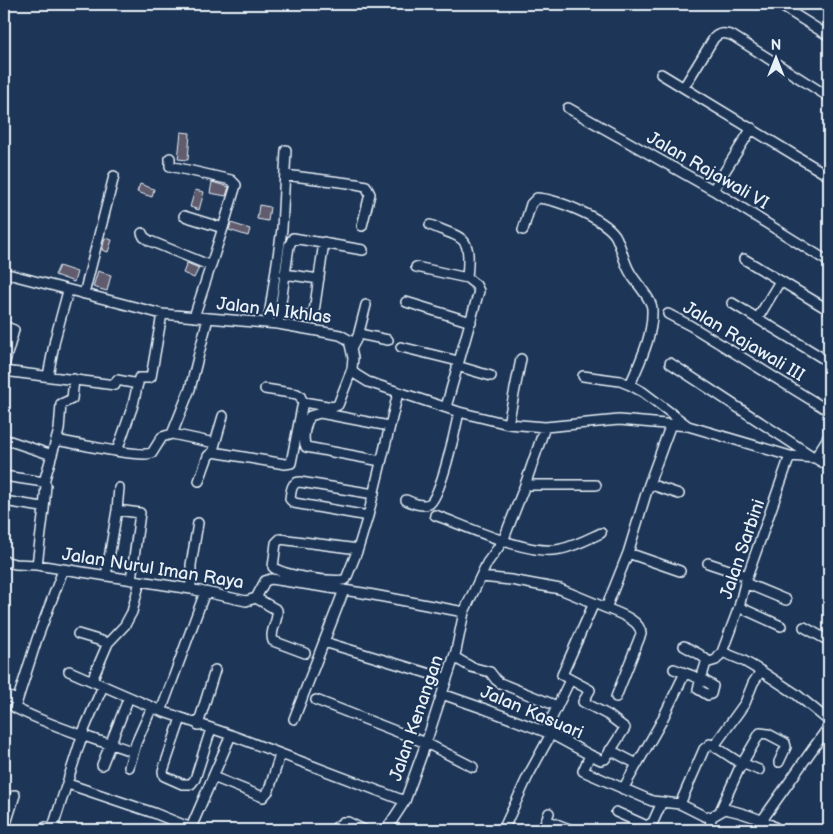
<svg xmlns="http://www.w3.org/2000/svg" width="833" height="834" font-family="'Balsamiq Sans',sans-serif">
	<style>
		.building { fill: #605c6d; stroke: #e8f1f8 }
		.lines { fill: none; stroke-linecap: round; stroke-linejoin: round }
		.minor-casing { stroke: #e8f1f8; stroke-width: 12 }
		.minor { stroke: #1d3557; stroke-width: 9 }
		.labels { text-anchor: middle; stroke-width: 4; stroke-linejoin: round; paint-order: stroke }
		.street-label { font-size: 18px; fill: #e8f1f8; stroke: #1d3557 }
	</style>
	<rect width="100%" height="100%" fill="#1d3557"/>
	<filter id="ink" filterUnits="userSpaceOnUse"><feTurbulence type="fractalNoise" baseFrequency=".02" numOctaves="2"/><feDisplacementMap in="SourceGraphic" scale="10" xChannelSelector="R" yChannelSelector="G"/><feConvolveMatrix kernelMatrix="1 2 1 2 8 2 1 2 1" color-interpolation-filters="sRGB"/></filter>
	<g filter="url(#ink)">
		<path class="building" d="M181,132L190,133L188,160L178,159Z
			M212,182L229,187L226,196L210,193Z
			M140,184L154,189L152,197L137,192Z
			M195,190L204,192L199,210L190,207Z
			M259,205L270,207L268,221L257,219Z
			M231,223L250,229L248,236L229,230Z
			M105,238L112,240L108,252L102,250Z
			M187,263L199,268L194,278L183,273Z
			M59,266L77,272L74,282L55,275Z
			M98,271L111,275L107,291L93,287Z"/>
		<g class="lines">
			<defs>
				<path id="minor" d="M778,4L829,36
					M661,74L829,176
					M684,87L714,38C720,32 726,33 733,36L829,97
					M568,108L713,190L829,262
					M170,158V166L231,180L236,185L223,228L194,317
					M285,175L356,184L366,186L370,194L362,226
					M713,190L752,128
					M184,216L223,228
					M430,225C466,240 471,235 467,278L476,285L479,291L446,407
					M523,230L531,204L537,198C557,199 603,218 615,235C622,247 623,262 631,274C636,283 652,299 652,309C653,337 640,361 630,385
					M142,233L144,237L150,241L211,266
					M744,259L829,310
					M416,267L467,278
					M284,274L319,279
					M4,275V273L162,314L278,324L340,335L349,340L353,358L352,369L355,374L368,382L459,412L508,424L545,427L619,420L688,426
					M84,294L114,176
					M406,302L471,322
					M732,303L829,362
					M280,314L307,317L314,312L324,242
					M668,314L691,326L829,411
					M758,318L780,281
					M268,323L282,229L286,150
					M278,324L289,246L293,238L363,250
					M4,326L14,330L4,365
					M359,334L388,340
					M401,347L458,361
					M351,349L358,336L366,305
					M670,363L815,458L829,436
					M457,366L491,376
					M4,371L115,385L117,380L138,384
					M48,376L55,339L68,291
					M583,376L620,381L630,385L643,392L688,426L790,456L815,458L829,466
					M265,389L297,394L300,396L303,402
					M303,402L333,407L338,405L352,369
					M508,424L521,359
					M172,434L215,443
					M4,439L52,455
					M56,440C73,443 140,458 152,453L162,437L172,434L190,389L208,318
					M214,447L223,416
					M117,451L133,405L139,378H149L151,377L162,314
					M381,461L306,447C302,439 305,424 310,416L320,413L389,426
					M4,476L44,482L46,485L44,509
					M199,481L208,456L213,452L285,464L291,463L303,402
					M44,482L59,430L61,404L72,399L74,379
					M649,484L679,494
					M525,485H596
					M406,500C413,503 421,507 429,504C440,500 456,427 459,412
					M4,501L42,507L44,509L37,565
					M117,510L140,513L131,580
					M435,515C466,526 530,557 561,549C575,546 588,539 601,533
					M368,516L294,503L290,499C291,492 291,482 300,482L374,494
					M358,549L280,539L276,543L273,567C280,575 337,584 346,579L358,549L368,516L398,393
					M628,553L680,571
					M4,561L15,564L37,565L191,589L246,601L256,598L265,581L271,579L363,593L464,612
					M708,563L747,576
					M63,570L37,639L15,708C41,721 69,731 96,740C109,744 120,746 133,752
					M106,576L117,510L119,488
					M481,577L511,580L560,589L606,608L628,553L649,484L671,424
					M745,583L786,600
					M191,589V565L198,523
					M256,598L277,610C279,620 269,631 273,641L305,653
					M739,607L781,626
					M606,608C618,613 641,620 641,634L616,697
					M804,627L829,641
					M78,634L108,643
					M324,642L447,679
					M684,646L699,654L708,661
					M722,652L739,607L745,583L790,456
					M454,657L471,667L490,672L496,680L500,683L557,706
					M674,669C687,674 703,678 713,686L711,694L708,695L698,689L706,663L716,660L722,652L742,660L761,671
					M69,671L161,711L231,735L405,801
					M92,680L108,643L125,625L132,612L140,581
					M442,694L485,709L551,734L590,755L583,771L652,801L680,804L704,816L711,817L725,809C744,813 763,819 779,830
					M4,695L17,700
					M316,700L426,743L473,767
					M161,711L205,592
					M181,718L163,771L164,776L182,784H191L195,779L211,729
					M294,719L344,590
					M198,725L215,670
					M545,732L570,680
					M714,746L737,761L759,770
					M610,750L637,764
					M590,755L601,760L605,759L625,728L608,715L583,702L590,690L562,675L594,603
					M102,765L129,697
					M129,767L136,743L152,707
					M213,777L263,797L269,790L280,755
					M68,784L154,813L191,828
					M623,789L660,724L685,673
					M4,794L10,811
					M680,804L704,749L710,744L714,746L745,703L753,683L761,671L796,694L829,721
					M720,811L739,769L760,733L768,734L785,743L786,747L779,762
					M616,812L647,826L653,822L662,802
					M763,819L829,726
					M546,820L572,830
					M53,827L84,730L103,686
					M4,830L15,795
					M41,830L46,827L60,830
					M190,830L231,735
					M333,830L343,822H348L364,830
					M386,830L405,801L426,743L456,651L464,612L487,563L503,541L525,485L545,427
					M503,830L528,776L551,734
					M542,830L549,813
					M710,830L711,817
					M828,830L829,828"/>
			</defs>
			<use href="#minor" class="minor-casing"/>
			<use href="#minor" class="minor"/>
		</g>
	</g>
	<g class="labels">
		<g class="street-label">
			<text transform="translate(708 170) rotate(30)" y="6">Jalan Rajawali VI</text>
			<text transform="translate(274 310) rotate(7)" y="6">Jalan Al Ikhlas</text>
			<text transform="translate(744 341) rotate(31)" y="6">Jalan Rajawali III</text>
			<text transform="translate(742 549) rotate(-71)" y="6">Jalan Sarbini</text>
			<text transform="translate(153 568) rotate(9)" y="6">Jalan Nurul Iman Raya</text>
			<text transform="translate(532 712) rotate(23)" y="6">Jalan Kasuari</text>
			<text transform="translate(416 718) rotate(-71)" y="6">Jalan Kenangan</text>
		</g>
	</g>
	<rect width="833" height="834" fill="none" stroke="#1d3557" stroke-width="20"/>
	<rect x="10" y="10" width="813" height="814" fill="none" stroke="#e8f1f8" stroke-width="2" filter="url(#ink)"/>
	<g transform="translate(776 58)" stroke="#1d3557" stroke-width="4" paint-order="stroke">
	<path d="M0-4L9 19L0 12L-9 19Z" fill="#e8f1f8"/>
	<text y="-8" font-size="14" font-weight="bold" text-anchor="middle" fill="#e8f1f8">N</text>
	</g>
</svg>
